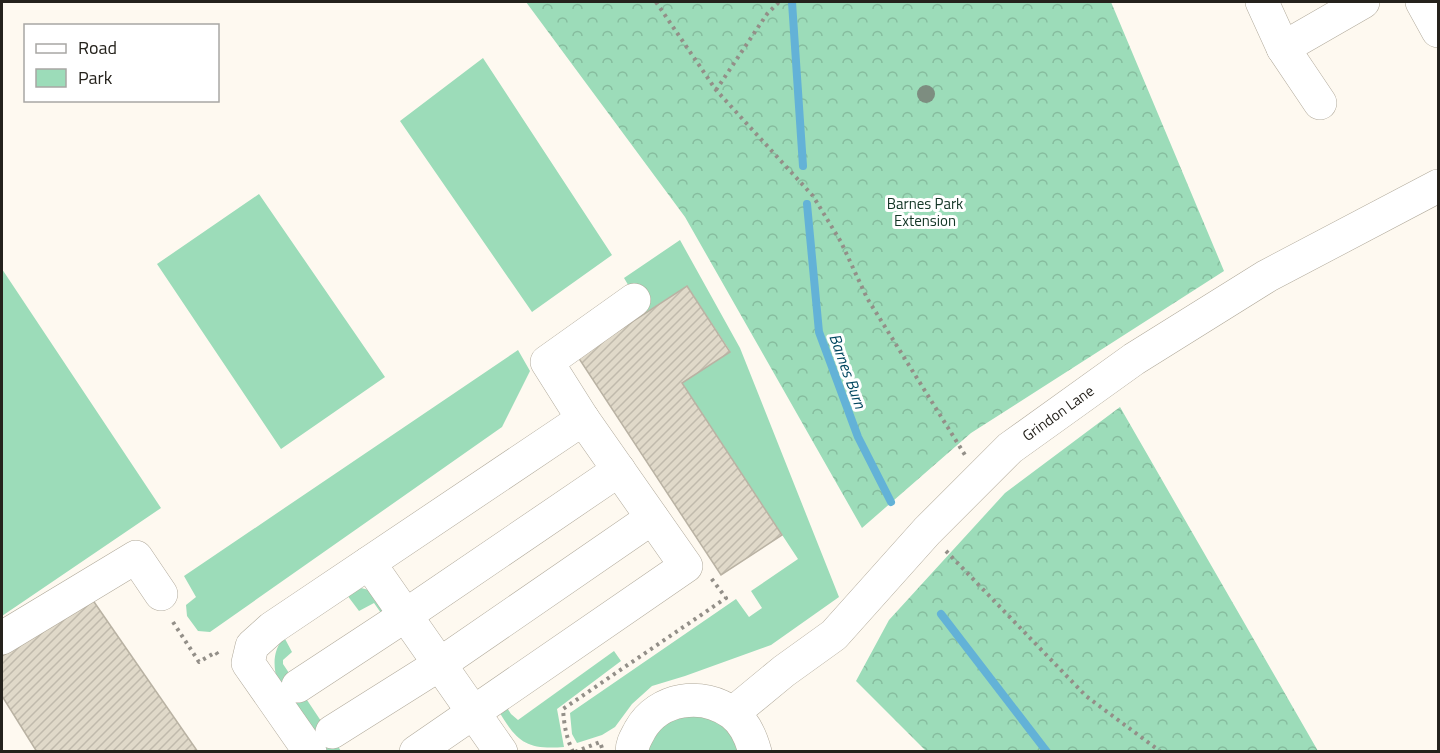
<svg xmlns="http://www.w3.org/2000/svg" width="1440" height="753" font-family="'Titillium Web',sans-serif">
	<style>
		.green { fill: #9cdcb9 }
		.forest { fill: url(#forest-crowns) }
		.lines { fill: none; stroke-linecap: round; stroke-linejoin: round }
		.stream { stroke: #63b2d7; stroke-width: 8 }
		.building { fill: url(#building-hatch); stroke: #b9b2a3; stroke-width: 1.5 }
		.minor-casing { stroke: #b1aa9b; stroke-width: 34 }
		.path { stroke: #938f88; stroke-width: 4; stroke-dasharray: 3 4.5; stroke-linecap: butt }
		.minor { stroke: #fff; stroke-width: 33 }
		.tree { fill: #7d8d80 }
		.labels { text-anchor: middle; stroke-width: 6; stroke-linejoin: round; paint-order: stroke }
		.park-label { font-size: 15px; fill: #133525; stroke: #fff }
		.street-label { font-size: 15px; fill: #25221c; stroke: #fff }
		.water-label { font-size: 16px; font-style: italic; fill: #00465f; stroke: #fff }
	</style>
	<defs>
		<pattern id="forest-crowns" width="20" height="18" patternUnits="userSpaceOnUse" patternTransform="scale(1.5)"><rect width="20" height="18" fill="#9cdcb9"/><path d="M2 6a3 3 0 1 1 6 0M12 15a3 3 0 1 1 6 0" fill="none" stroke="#86bc9e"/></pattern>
		<pattern id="building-hatch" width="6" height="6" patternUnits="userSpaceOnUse" patternTransform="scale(1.5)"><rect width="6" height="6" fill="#e0d9c9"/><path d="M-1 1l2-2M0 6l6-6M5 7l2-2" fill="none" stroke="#c0baac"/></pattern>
	</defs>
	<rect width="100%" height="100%" fill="#fef9f0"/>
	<path class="green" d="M483,58L612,255L532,312L400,121Z
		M259,194L385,377L281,449L157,264Z
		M680,240L740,348L839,597L771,645L685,676L652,686L632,704L615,727L602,735L577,743L572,734L570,713L736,599L749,617L762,608L751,591L798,559L682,383L730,351L687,286L645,313L624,278Z
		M2,269L161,508L2,616Z
		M518,350L530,371L502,427L210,632L198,631L187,616L186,605L196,597L184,576Z
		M361,588L369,590L388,609L381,613L374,603L359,611L347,595L353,591Z
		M284,637L292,652L283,660V664L341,751H325L277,681C273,663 273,651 284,637Z
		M614,651L621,661L557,709L564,747C525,750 516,741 497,708L504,703L511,714L518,720Z
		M693,699L755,752H632Z"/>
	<path class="forest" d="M526,2H1111L1224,271L971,433L862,528L685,217Z
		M1120,407L1318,751H926L856,681L889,620L1005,493Z"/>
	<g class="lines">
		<path class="stream" d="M792,2L803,166
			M807,204L819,332L858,437L891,502
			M941,614L1047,752"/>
	</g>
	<path class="building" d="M687,286L730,352L682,383L782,535L721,575L578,357Z
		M92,599L198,752H37L2,696V656Z"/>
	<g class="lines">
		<defs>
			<g id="minor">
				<path d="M1262,2L1283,48L1320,103"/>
				<path d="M1422,2L1438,31"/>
				<path d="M1283,48L1363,2"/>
				<path d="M583,419L547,362L634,300"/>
				<path d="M369,563L501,752"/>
				<path d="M2,638L136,557L161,594"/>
				<path d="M298,686L406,615L619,470"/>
				<path id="s1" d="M733,713L784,671L834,635L927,531L1010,448L1134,359L1267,276L1438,186"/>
				<path d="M332,732L440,664L652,518"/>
				<path d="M310,752L248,663L252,646L272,628L583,419L686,566L416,752"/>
				<path d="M632,752C632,743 636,738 640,730C658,698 702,691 732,713C744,722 751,737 755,752"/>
			</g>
		</defs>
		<use href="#minor" class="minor-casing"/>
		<path class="path" d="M656,2L716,90L813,196L841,242L867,298L965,455
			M716,90L767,14L779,2
			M946,551L1086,696L1161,752
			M173,622L199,662L216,652L220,658
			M573,752C566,737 564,724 563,709L726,598L711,578
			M575,752L600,742L602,748"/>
		<use href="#minor" class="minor"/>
	</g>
	<circle class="tree" cx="926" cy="94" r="9"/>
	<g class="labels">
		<g class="park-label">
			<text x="925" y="209">Barnes Park<tspan x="925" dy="17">Extension</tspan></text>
		</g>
		<g class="street-label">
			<text dy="5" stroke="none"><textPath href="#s1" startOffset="444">Grindon Lane</textPath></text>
		</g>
		<g class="water-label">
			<text transform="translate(848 371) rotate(70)" y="6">Barnes Burn</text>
		</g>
	</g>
	<rect width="1440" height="753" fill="none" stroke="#25221c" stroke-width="6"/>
	<rect x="24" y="24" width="195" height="78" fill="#ffffff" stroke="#a8a7a4" stroke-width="1.5"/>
	<rect x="36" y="44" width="30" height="9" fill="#ffffff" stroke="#a8a7a4" stroke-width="1.5"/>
	<text x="78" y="54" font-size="18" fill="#25221c">Road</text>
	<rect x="36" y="69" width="30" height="18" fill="#9cdcb9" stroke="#a8a7a4" stroke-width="1.5"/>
	<text x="78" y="84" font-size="18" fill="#25221c">Park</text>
</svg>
